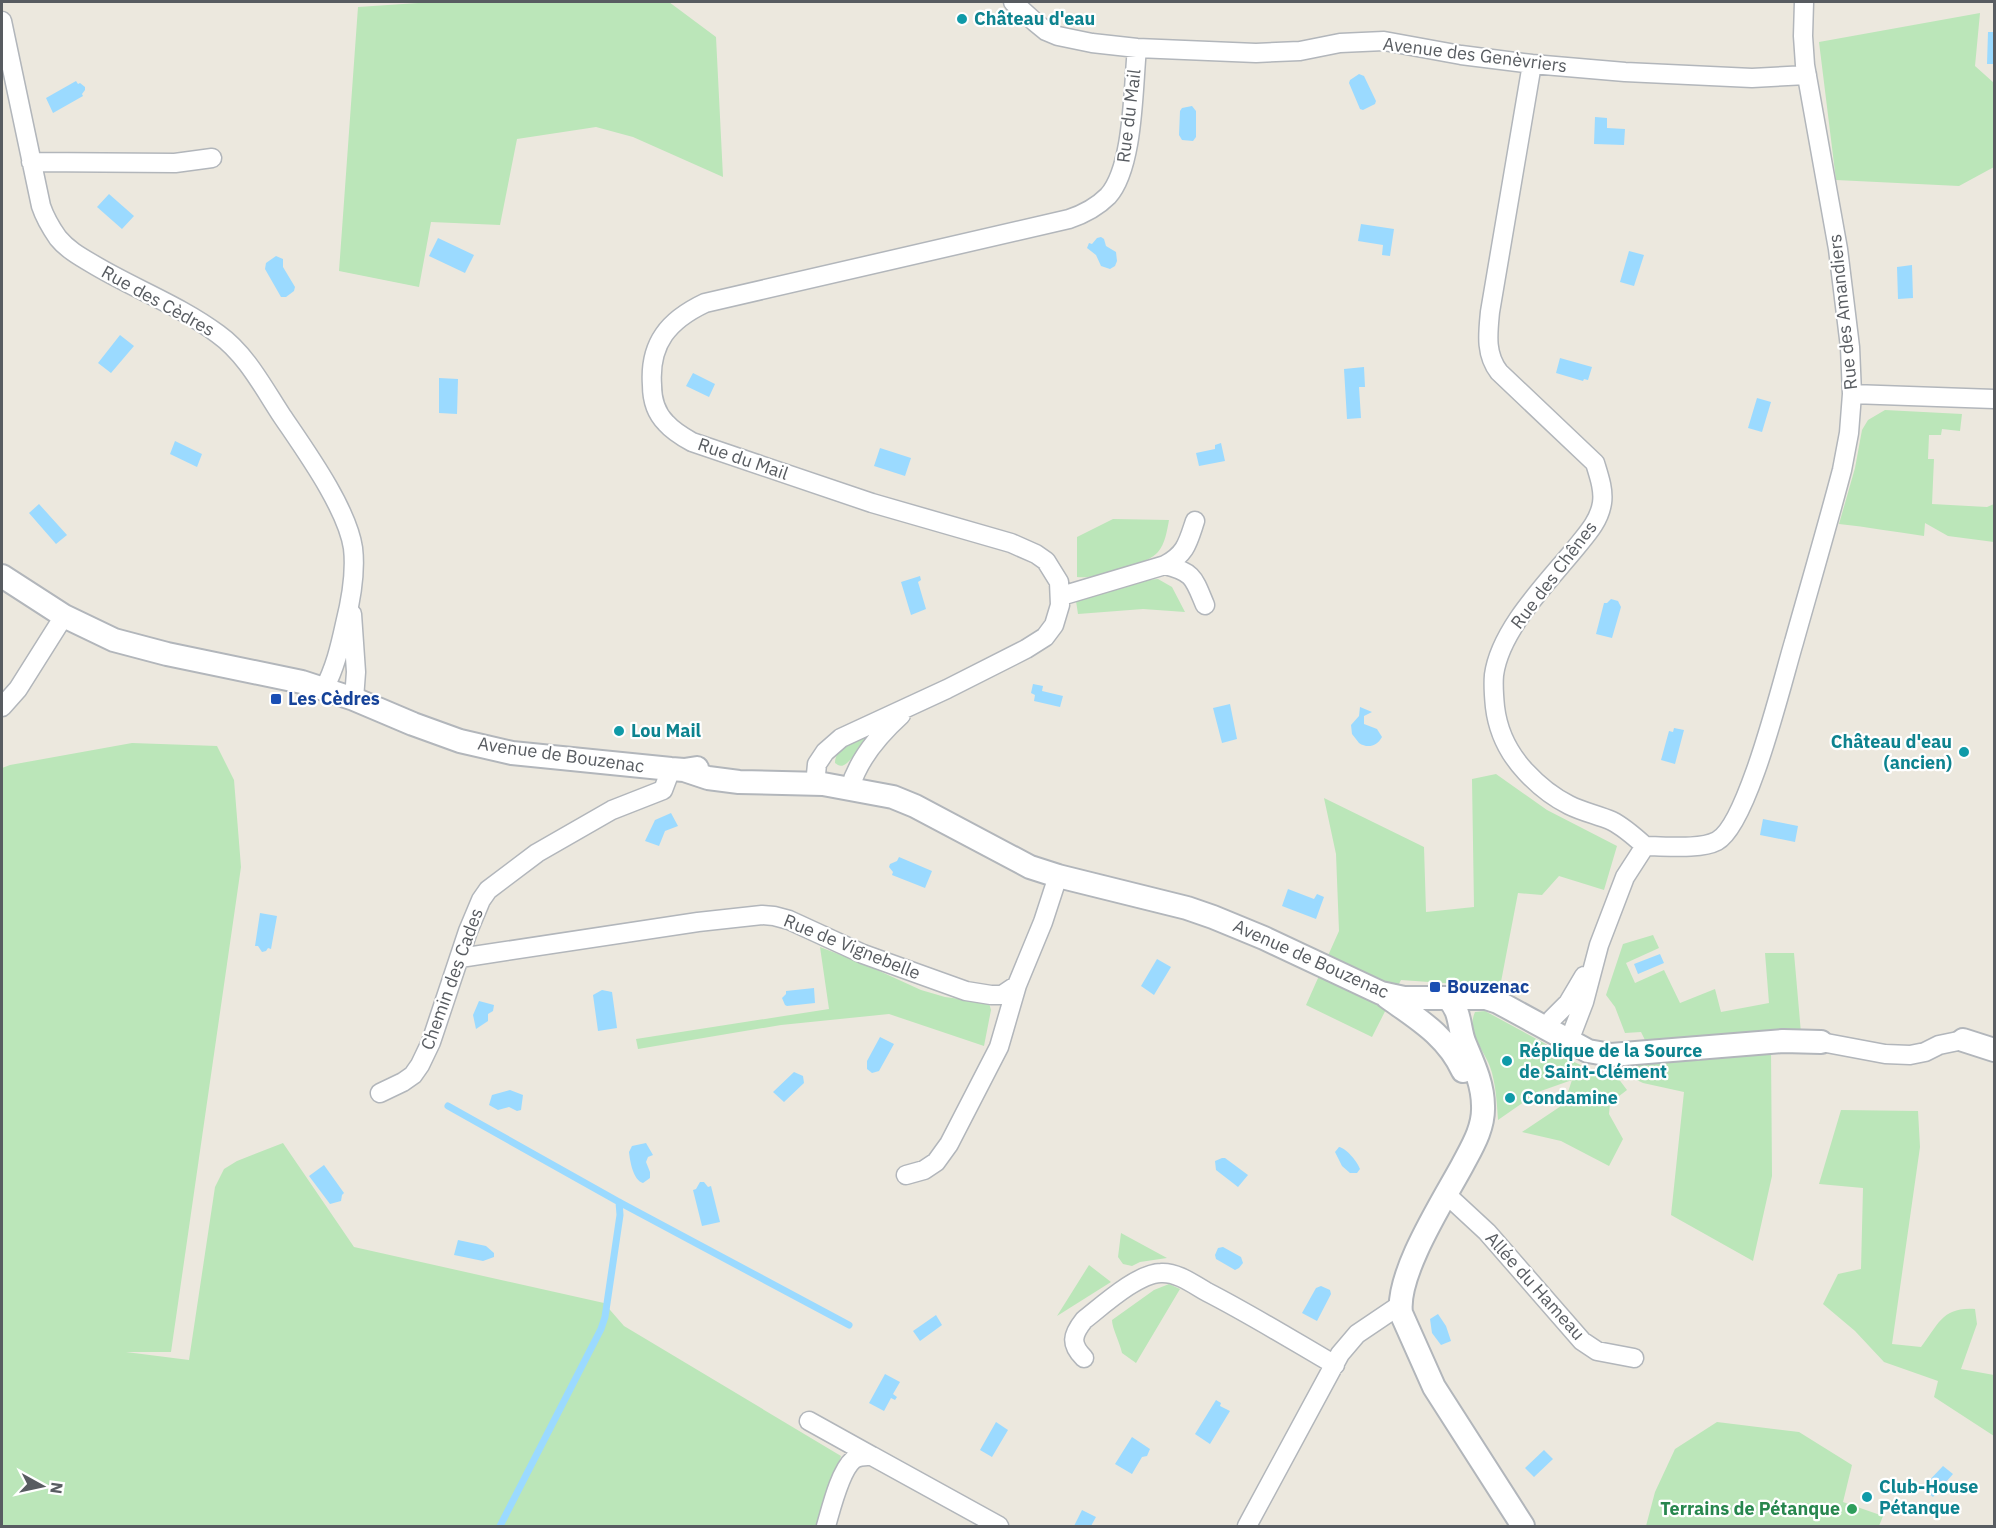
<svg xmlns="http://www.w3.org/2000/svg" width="1996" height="1528" font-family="'IBM Plex Sans',sans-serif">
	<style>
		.green { fill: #bbe6b9 }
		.water { fill: #9bdaff }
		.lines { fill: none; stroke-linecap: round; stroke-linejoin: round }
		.stream { stroke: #9bdaff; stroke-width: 7 }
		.minor-casing { stroke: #b2b6bb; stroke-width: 21 }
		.tertiary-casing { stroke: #b2b6bb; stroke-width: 26 }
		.minor { stroke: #fff; stroke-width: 18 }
		.tertiary { stroke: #fff; stroke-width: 22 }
		.culture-dot { fill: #0f9aa8; stroke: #fff; stroke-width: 2 }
		.transit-dot { fill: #1a4fb4; stroke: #fff; stroke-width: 2 }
		.leisure-dot { fill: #2e9e5b; stroke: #fff; stroke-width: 2 }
		.labels { text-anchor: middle; stroke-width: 4.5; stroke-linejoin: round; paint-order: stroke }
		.culture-label { font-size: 18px; font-weight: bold; fill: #0d838f; stroke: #fff; text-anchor: start }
		.street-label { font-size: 18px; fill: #585c61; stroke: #fff }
		.transit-label { font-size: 18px; font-weight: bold; fill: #164399; stroke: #fff; text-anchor: start }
		.leisure-label { font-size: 18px; font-weight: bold; fill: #27864d; stroke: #fff; text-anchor: end }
	</style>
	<rect width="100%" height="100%" fill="#ece8de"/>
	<path class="green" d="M433,2H669L716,37L723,177L633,137L596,127L517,139L500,225L431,222L419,287L339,271L358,7Z
		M1980,13L1975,66L1994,83V167L1959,186L1836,180L1819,42Z
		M1885,410L1962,414L1960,431L1942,429L1941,435H1929L1928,459H1934L1932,504L1987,507L1994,504V542L1948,536L1925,523L1924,536C1895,532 1868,527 1839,524L1855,468L1862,430L1868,420Z
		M1113,519L1169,520C1167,531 1165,544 1158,552C1149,564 1092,580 1077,577V537Z
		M1158,579L1172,587L1185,612L1143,609L1078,614L1076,601L1079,599L1147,580Z
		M866,736C864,742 851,762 844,765C840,767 838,765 835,763C835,748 853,741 866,736Z
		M132,743L217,746L234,780L241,867L171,1352H126L189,1360L215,1187L224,1169L237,1161L283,1143L354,1247L604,1303L624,1326L841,1456L819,1526H2V768L10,765Z
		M1496,774L1547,810L1617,846L1604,890L1559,876L1542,895L1518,893L1500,987L1401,980L1372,1037L1306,1005L1339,931L1336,854L1324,798L1424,847L1426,912L1474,907L1472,779Z
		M1653,935L1659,948L1626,963L1635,983L1664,970L1680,1003L1715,989L1721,1012L1769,1003L1765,953H1794L1801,1033L1646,1042L1641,1032L1625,1033L1615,1007L1606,995L1623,944Z
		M820,947L864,964L921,990L945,997L989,1003L991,1010L984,1046L889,1014L781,1025L638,1049L636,1039L829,1009Z
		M1485,1011L1557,1050L1572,1061L1596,1072L1618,1078L1627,1090L1610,1103L1609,1114L1623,1139L1609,1166L1561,1141L1522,1132L1564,1104L1572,1080L1538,1092L1498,1120C1497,1104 1496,1088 1492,1073C1487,1051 1465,1035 1475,1012Z
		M1771,1051L1772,1176L1753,1261L1671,1215L1684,1092L1643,1083L1622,1073V1061Z
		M1841,1110L1918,1111L1920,1147L1892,1344L1921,1347C1939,1324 1942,1307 1975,1309L1977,1324L1961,1369L1994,1375V1436L1934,1397L1938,1381L1884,1362L1855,1331L1823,1304L1838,1274L1861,1269L1863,1188L1819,1184Z
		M1121,1233L1167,1258L1140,1262L1132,1266L1123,1264L1118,1257Z
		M1089,1265L1111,1282L1057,1316Z
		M1169,1284L1180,1289L1136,1363L1122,1353C1120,1343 1112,1328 1112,1320L1154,1290Z
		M1717,1422L1799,1432L1852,1465L1843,1502L1883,1516L1879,1526H1646L1655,1492L1675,1449Z"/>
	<path class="water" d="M1988,32H1994V64H1987Z
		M1359,74L1364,76L1376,101L1375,104L1363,110L1360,109L1349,83L1350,80Z
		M76,81L78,84L80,83L85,87V90L82,94L83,96L53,113L46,98Z
		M1192,106L1196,111V137L1193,141L1182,140L1179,135L1180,111L1182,108Z
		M1595,117L1607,118V128L1625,129L1624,145L1594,144Z
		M109,194L134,216L122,229L97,207Z
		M1361,224L1394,229L1390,256L1382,255L1383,245L1358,241Z
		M1101,237L1104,239L1106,246L1116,252L1117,261L1115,266L1110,269L1101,266L1096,255L1087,248L1089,243L1092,244L1097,238Z
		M438,238L474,255L465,273L429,256Z
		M1629,251L1644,255L1634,286L1620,282Z
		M276,256L283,259V267L295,287L294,291L286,297H281L265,269L266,263Z
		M1912,265L1913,298L1898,299L1897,267Z
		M120,335L134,346L111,373L98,363Z
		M1560,358L1592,367L1588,380L1584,379L1583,381L1556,373Z
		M1364,367L1365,387H1359L1361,418L1347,419L1344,369Z
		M693,373L715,384L709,397L686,386Z
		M439,378L458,379L457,414L439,413Z
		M1757,398L1771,402L1762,432L1748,428Z
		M175,441L202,454L197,467L170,454Z
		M1221,443L1225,461L1199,466L1196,453L1215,449V445Z
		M880,448L911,458L905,476L874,466Z
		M39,504L67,535L56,544L29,513Z
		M920,576L921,580L918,582L926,609L911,615L901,582Z
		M1611,599L1618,601L1621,607L1612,638L1596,634L1604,603H1607Z
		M1033,684L1043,686L1042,691L1063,696L1060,707L1034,701L1035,695L1031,693Z
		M1230,704L1237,739L1222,743L1213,708Z
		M1360,707L1372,712L1364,716V724L1377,729L1382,737C1377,746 1368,749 1359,743L1352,734L1351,725L1359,716Z
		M1674,728L1684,730L1675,764L1661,760L1669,731L1673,732Z
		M671,813L678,826L665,831L659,846L645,841L655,820Z
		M1763,819L1798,826L1795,842L1760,835Z
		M899,857L932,871L925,888L892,875L893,872L889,867L890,864L897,861Z
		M1288,889L1314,899L1317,894L1324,897L1316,919L1282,906Z
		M260,913L277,916L271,949L268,948L266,951L262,952L258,946H255Z
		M1660,954L1664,963L1638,974L1634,964Z
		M1157,959L1171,967L1154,995L1141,986Z
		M814,988L815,1003L787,1006L785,1005L782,998L786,994V991Z
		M602,990L612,992L617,1028L598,1031L593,995Z
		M479,1001L494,1005L493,1011L488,1014V1021L476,1029L473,1015Z
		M880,1037L894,1044L879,1071L872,1073L867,1069V1061Z
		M794,1072L803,1076L804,1083L784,1102L773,1092Z
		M510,1090L523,1095L521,1110L517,1111L509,1107L498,1110L489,1105L492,1095Z
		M646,1143L653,1155L648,1157L646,1162L650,1172V1178L643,1183C633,1180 630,1161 629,1152L632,1146Z
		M1339,1147C1346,1148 1357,1161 1360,1169L1357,1173H1350L1342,1166L1335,1152Z
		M1222,1158H1225L1248,1175L1238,1187L1216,1170L1215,1161Z
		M324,1165L344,1193L342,1195L341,1201L330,1204L309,1176Z
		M700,1182H704L708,1187L711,1186L720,1222L702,1226L693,1190L696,1189Z
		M458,1240L486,1246L494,1253V1257L483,1261L454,1255Z
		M1223,1247L1241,1257L1243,1263L1239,1268L1235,1270L1216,1259L1215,1255L1218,1248Z
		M1321,1286L1330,1290L1331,1294L1317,1321L1302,1313L1316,1288Z
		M1438,1314L1446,1326L1451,1341L1441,1345L1432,1333L1430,1319Z
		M936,1315L942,1325L920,1341L913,1331Z
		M885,1374L900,1382L893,1394L897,1397L895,1400L891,1398L884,1411L869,1403Z
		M1216,1400L1221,1403L1220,1406L1230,1411L1210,1444L1195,1434Z
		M996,1422L1008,1430L992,1457L980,1450Z
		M1132,1437L1150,1449L1147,1456L1142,1457L1132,1474L1115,1464Z
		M1544,1450L1553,1459L1534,1477L1525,1468Z
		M1943,1466L1953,1474L1933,1497L1922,1488Z
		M1082,1510L1096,1517L1091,1526H1074Z"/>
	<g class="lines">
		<path class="stream" d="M448,1106L619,1202L849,1325
			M500,1526L601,1329L605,1317L620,1215L619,1202"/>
		<defs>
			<path id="minor" d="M1013,2L1035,22L1046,31L1058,36L1092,43L1137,48L1256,53L1300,51L1340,43L1384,41L1461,55L1532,64L1625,72L1752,78L1807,75
				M2,21L41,206C45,218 51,228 58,238C67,249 79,256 91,263C132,288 179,305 218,334C246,354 263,387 282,416C305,450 347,508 353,548C356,573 351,600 345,624C340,647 335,668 324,689
				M1532,64L1490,312C1488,333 1485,354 1499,372L1595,463C1599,476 1604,490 1602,503C1599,522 1586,535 1574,550C1546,584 1500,630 1494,675C1493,686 1494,697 1495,707C1498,732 1509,754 1526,772C1538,785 1553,797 1569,805C1583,812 1598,815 1612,821C1624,827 1635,837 1645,846L1625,877L1599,945L1584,1002L1569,1041
				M31,162L175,163L212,158
				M1852,394L1994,399
				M1165,565C1194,572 1194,579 1205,605
				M1061,596L1165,565C1186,554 1188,542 1195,521
				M352,614L356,672L354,699
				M2,707L18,689L64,616
				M815,785L817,764L825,752L841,738L947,689L1026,649L1045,637L1054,625L1060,605L1059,582L1046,561L1036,554L1011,543L872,503L692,442C683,437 673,431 666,423C656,413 652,399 652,385C649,343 669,320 705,303L1069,219C1084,214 1097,207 1108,196C1134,167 1133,87 1137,48
				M850,788C858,760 880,734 901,715
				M1645,846C1665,846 1700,850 1717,841C1748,825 1783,678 1794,642C1810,585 1827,527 1842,470L1849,433L1852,394L1850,347L1838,249L1805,65L1803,36L1804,2
				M460,958L698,922L762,915L774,916L789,920L863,954L966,991L991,995H1002L1017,985L1043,922L1058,876
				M1547,1028L1552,1019L1568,1003L1584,976
				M1821,1042L1885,1054L1910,1055L1925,1052L1939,1045L1963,1040
				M380,1093L403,1082L413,1075L420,1065L431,1042L468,931L481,900L488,890L537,853L612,810L663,790L671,769
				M906,1175L924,1170L936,1162L949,1144L999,1047L1017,985
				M1447,1195L1487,1232L1582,1341L1597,1351L1634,1358
				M1084,1358C1070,1344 1072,1335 1084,1320C1102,1306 1138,1273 1161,1273C1177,1272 1193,1284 1207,1292C1250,1314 1292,1340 1335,1365
				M809,1421L872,1456
				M826,1526C831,1509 840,1471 853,1460C859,1455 865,1456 872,1456L999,1526
				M1247,1526L1340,1354L1357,1334L1400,1305"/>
			<path id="tertiary" d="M2,576L64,616L114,640L167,654L302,682L354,699L413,724L460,741L512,753L671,769L684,770L697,768
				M684,770L708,778L739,782L823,784L893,797L915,806L1030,867L1058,876L1187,908L1213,917L1264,938L1381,993L1404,998H1486L1498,1002L1588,1051L1611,1055L1783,1041L1821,1042
				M1387,997C1418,1019 1447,1036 1463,1071
				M1447,998C1462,1011 1458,1028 1465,1044C1473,1063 1483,1084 1483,1106C1484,1128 1472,1147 1462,1166C1443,1201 1396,1274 1401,1313L1434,1387L1523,1526
				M1963,1040L1994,1050"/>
		</defs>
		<use href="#minor" class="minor-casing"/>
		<use href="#tertiary" class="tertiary-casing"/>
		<use href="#minor" class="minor"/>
		<use href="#tertiary" class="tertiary"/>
	</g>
	<g class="culture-dot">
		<circle cx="962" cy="19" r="6"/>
		<circle cx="619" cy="731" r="6"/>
		<circle cx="1964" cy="752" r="6"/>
		<circle cx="1507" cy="1061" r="6"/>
		<circle cx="1510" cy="1098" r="6"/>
		<circle cx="1867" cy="1497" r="6"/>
	</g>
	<g class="transit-dot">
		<rect x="270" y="693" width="12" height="12" rx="3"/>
		<rect x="1429" y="981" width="12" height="12" rx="3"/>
	</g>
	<circle class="leisure-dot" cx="1852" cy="1509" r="6"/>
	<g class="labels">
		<g class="culture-label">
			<text x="974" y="25">Château d'eau</text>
			<text x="631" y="737">Lou Mail</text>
			<text x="1952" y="748" text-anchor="end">Château d'eau<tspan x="1952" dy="21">(ancien)</tspan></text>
			<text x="1519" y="1057">Réplique de la Source<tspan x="1519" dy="21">de Saint-Clément</tspan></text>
			<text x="1522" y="1104">Condamine</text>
			<text x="1879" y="1493">Club-House<tspan x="1879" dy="21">Pétanque</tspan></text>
		</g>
		<g class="street-label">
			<text transform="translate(1475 55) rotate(7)" y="6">Avenue des Genèvriers</text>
			<text transform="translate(1129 116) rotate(-83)" y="6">Rue du Mail</text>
			<text transform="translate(158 301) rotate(29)" y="6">Rue des Cèdres</text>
			<text transform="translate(1843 312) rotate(-96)" y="6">Rue des Amandiers</text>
			<text transform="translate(743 459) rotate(19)" y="6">Rue du Mail</text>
			<text transform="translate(1554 575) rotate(-53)" y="6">Rue des Chênes</text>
			<text transform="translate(561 755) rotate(8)" y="6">Avenue de Bouzenac</text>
			<text transform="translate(852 947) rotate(22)" y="6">Rue de Vignebelle</text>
			<text transform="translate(1311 959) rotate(24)" y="6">Avenue de Bouzenac</text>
			<text transform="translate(452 979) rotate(-70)" y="6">Chemin des Cades</text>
			<text transform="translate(1535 1286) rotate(48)" y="6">Allée du Hameau</text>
		</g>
		<g class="transit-label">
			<text x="288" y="705">Les Cèdres</text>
			<text x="1447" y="993">Bouzenac</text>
		</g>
		<g class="leisure-label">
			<text x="1840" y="1515">Terrains de Pétanque</text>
		</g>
	</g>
	<rect width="1996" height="1528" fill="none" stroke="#585c61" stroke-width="6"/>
	<g transform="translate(42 1486) rotate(98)" stroke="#ffffff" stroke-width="4.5" paint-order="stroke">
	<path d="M0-4.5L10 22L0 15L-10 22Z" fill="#585c61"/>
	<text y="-9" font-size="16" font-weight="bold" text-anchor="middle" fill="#585c61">N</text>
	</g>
</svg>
